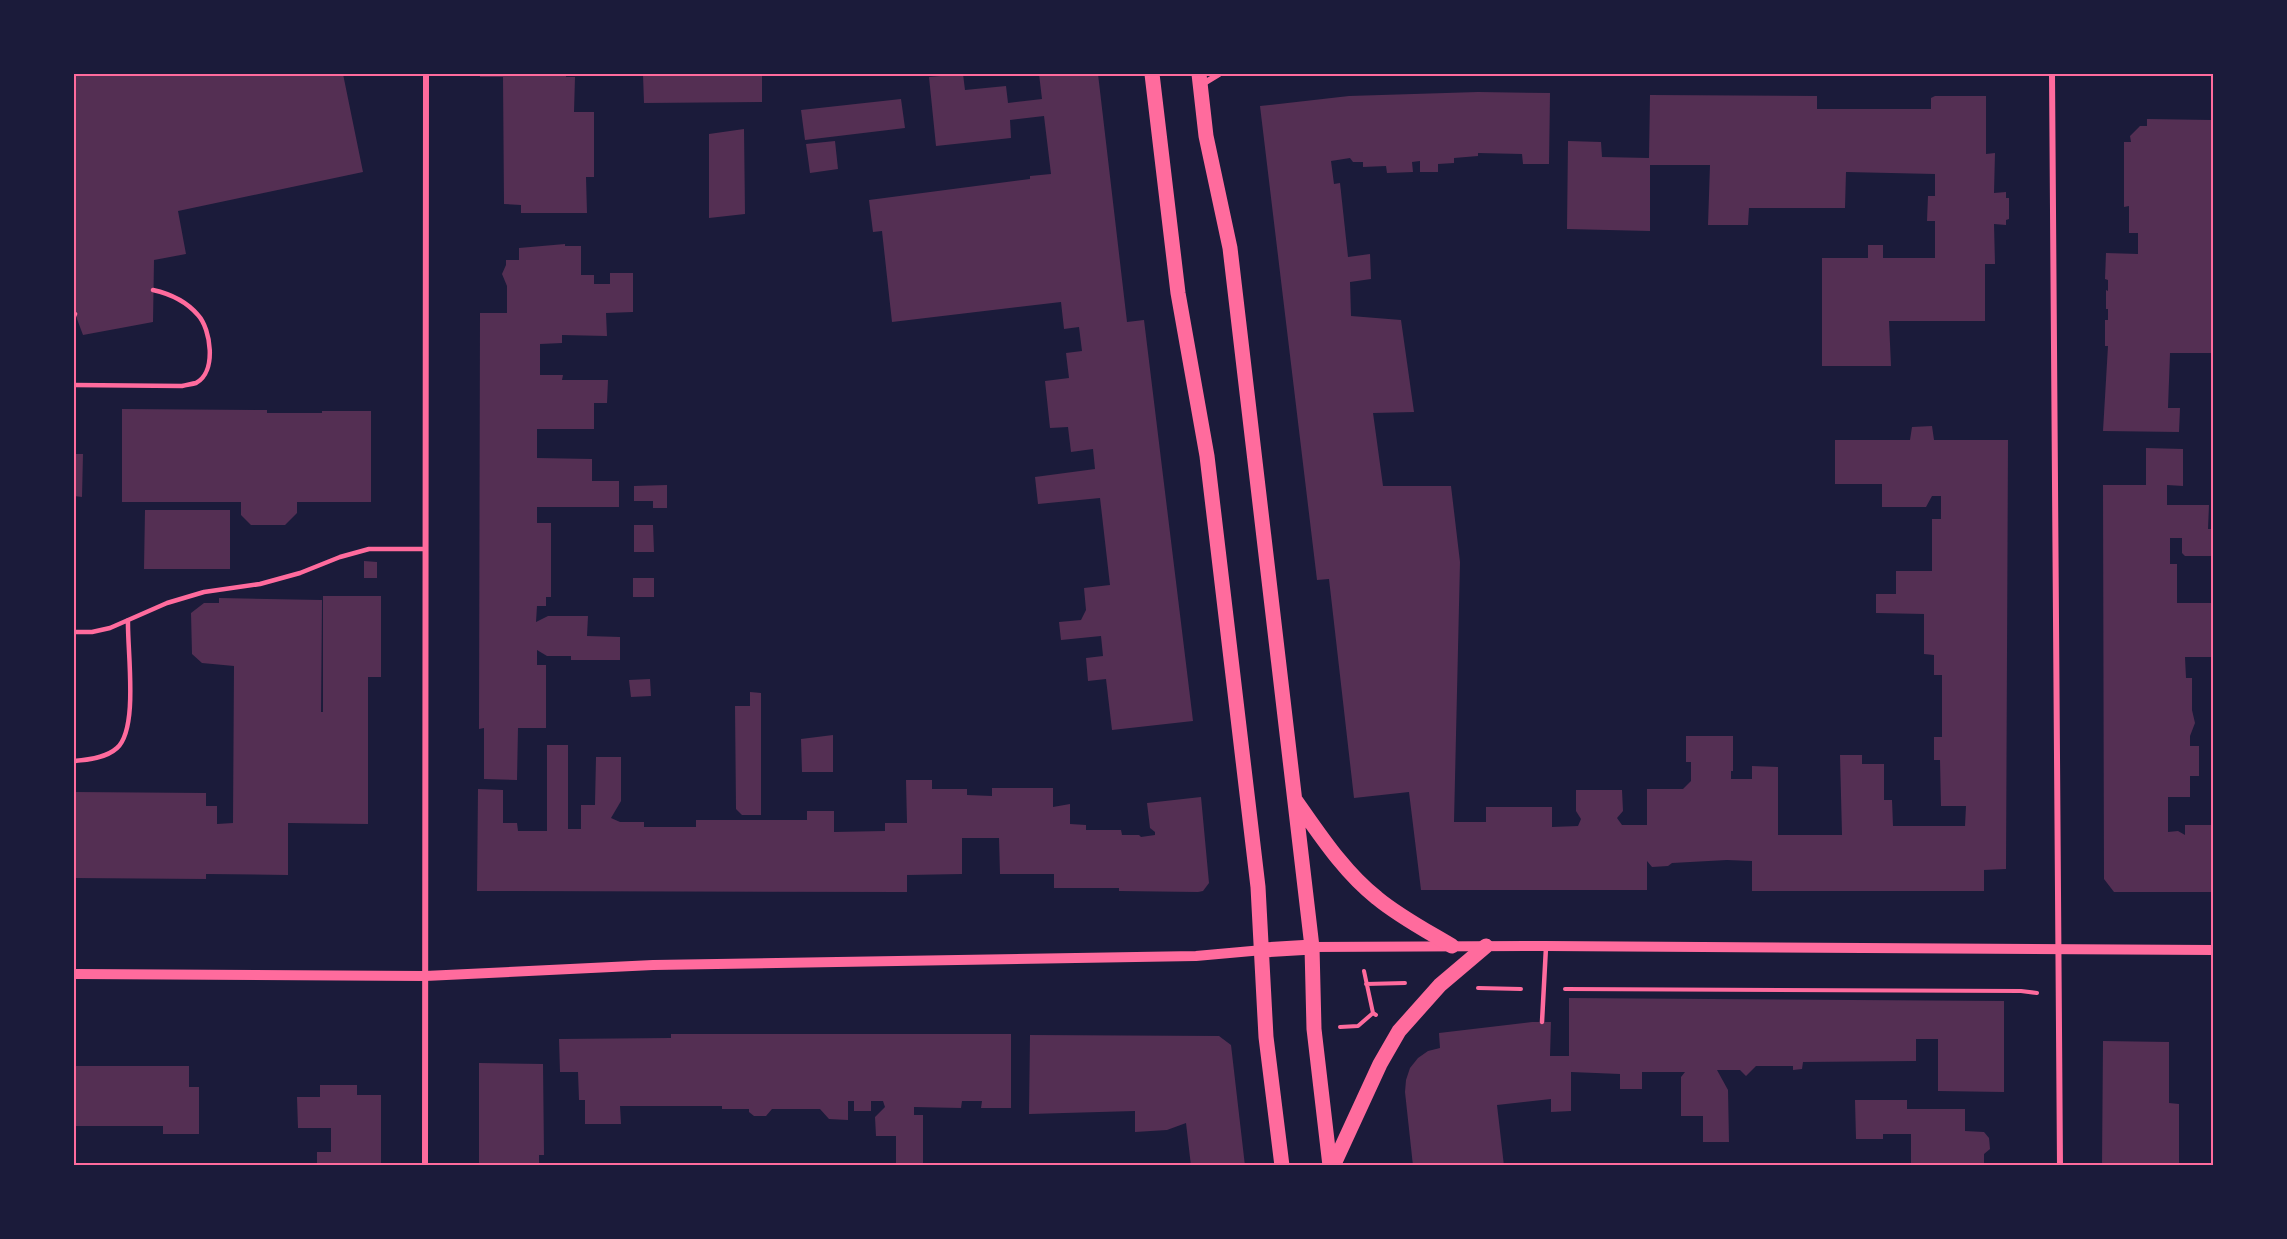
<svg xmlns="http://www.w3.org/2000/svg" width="2287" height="1239" font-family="Cabin,sans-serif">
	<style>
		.building { fill: #542f53 }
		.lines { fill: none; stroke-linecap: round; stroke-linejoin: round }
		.path { stroke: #ff6b9d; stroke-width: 4 }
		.service { stroke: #ff6b9d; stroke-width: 4.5 }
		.minor { stroke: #ff6b9d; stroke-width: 6 }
		.tertiary { stroke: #ff6b9d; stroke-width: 10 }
		.primary { stroke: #ff6b9d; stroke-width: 15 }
		.neatline { fill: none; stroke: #ff6b9d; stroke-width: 2 }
	</style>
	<rect width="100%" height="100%" fill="#1b1b3a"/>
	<path class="building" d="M74,74H343L363,172L178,211L186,254L154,260L153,322L83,335L74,311Z
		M480,74H560L566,75V77H575L574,112H594V177H586L587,213H521V205L504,204L503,77H480Z
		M643,74H762V102L644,103Z
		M963,74L965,90L1006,86L1008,103L1042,99L1039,74H1098L1127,322L1144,320L1193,721L1112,730L1106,679L1088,681L1086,658L1103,656L1101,636L1061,640L1059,622L1081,620L1086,610L1084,588L1110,585L1100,498L1038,504L1035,477L1095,469L1093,449L1071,452L1068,427L1050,428L1045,381L1069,378L1066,353L1082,351L1079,327L1064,329L1061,302L892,322L882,231L873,232L869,200L1030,179V176L1051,174L1044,116L1010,120L1011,138L936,146L929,77Z
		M1478,92L1550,93L1549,164H1523L1522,154L1478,153V156L1454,158V163L1438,164V172H1420V161L1412,162L1413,172L1387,173L1386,166L1363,167V162H1353L1350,158L1331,161L1334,184L1340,183L1348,257L1370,254L1371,279L1350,282L1351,316L1401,320L1414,412L1373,413L1383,486H1451L1460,562L1454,822H1486V807H1552V827L1578,826L1581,819L1576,811V790H1622L1623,811L1617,818L1622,825H1647V789H1683L1691,781V762H1686V736H1733V771H1731V779H1752V766L1778,767V835H1842L1840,755H1862V764H1884V800H1892L1893,826H1965L1966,806H1941L1940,760H1934V737H1942V675H1934V655L1924,654V614L1876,613V594H1896V571H1932V519H1941V496H1932L1926,507H1882V484H1835V440H1910L1912,427L1932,426L1934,440H2008L2006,869L1984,870V891H1752V861L1727,860L1672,863L1668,866L1652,867L1647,861V890H1421L1409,792L1354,798L1329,579L1317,580L1260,106L1349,96Z
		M1650,95L1817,96V109H1931V98L1935,96H1986V154L1995,153L1994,193L2006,192V198H2009V219L2006,220V225L1994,224L1995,264H1985V321H1889L1891,366H1822V258H1868V245H1883V258H1935V221H1927L1928,196H1935V174L1846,172L1845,208H1749L1748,225H1708L1710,165H1650V231L1567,229L1568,141L1601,142L1602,157L1649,158Z
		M901,99L905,128L805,140L801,110Z
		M2147,119L2212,120L2211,125H2214V353H2170L2168,408H2180L2179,432L2103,431L2108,346H2105V320H2108V309H2106V290L2108,291V280L2105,279L2106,253L2138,254V233H2129V206L2124,207V142H2131L2130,136L2140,126H2147Z
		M744,129L745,214L709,218V134Z
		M835,141L838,169L810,173L806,144Z
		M565,244V246H581V275H594V284H610V273H633V312L606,313L607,336L562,335V343L540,344V375H563L562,380H608L607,403H594V429H537V458L592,459V481H619V507H537V523H551V597H546V606H537L536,622L548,616H588L587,636L620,637V660H571V656H547L537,650V665H546V728H518L517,780L484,779V728L479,729L480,313H507V286L502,274L506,265V260H519V248Z
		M122,409L267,410V413H322V411H371V502H297V513L285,525H251L241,515V502H122Z
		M2146,448L2183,449V486L2167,485V505H2209L2208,529H2214V556H2185L2182,553V538H2170V564H2177V603H2214V657H2185L2186,678H2192V710L2195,723L2190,736V746H2199V776H2190V797H2168V832L2178,831L2185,835V825H2214V892H2114L2104,879L2103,485H2146Z
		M74,454H83L82,497L74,496Z
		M667,485V508H653V501H634V486Z
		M145,510H230V569H144Z
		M634,525H653L654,552H634Z
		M364,561L377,562V578H364Z
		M633,578H654V597H633Z
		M323,596H381V677H368V824L288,823V875L206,874V879L74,878V792L206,793V806H217V824L233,823L234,666L202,663L192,654L191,613L204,603H219V598L322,600L321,712H323Z
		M650,679L651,696L631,697L629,680Z
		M750,692L761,693V815H742L736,809L735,706H750Z
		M833,735V772H802L801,739Z
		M547,745H568V829H581V805H595L596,757H621V801L611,818L620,822H644V827H696V820H807V811H834V832L885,831V823H907L906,780H932V789H967V795L992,796V788H1053V807L1070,804V824L1086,825V830H1121L1122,835H1139L1141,837L1155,835V832L1150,828L1147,803L1201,797L1209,883L1203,891L1198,892L1119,891V888H1054V874H1000L999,838H962V874L907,875V892L477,891L478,789L503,790V823H517L518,831H547Z
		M1569,998L2004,1001V1092L1938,1091V1039H1916V1061L1803,1062L1802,1069L1793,1070V1066H1756L1746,1076L1740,1070H1717L1728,1090L1729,1142H1703V1116H1681V1077L1685,1072H1642V1089H1620V1074L1571,1072V1111L1551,1112V1099L1497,1105L1504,1166H1413L1405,1092L1406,1080L1410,1068L1418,1058L1428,1051L1440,1048L1439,1033L1532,1022H1551L1550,1056H1569Z
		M671,1034H1011V1108H981L982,1101H962L961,1108L914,1107V1115H923V1166H896V1136H876L875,1117L885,1107L883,1101H871V1111H854V1101H848V1120L829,1119L820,1109H772L766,1116H754L749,1112V1109H722V1106H620L621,1124H585V1100H579L578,1072H560L559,1039L671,1038Z
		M1030,1035L1219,1036L1231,1045L1245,1166H1191L1186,1123L1167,1130L1135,1132V1111L1029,1114Z
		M2103,1041L2169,1042V1103L2179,1104V1166H2102Z
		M479,1063L543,1064L544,1155H539V1166H479Z
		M74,1066H189V1087H199V1134H163V1126H74Z
		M320,1085H357V1095H381V1166H317V1152H331V1128H298L297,1097H320Z
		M1855,1100H1907V1109H1965V1131L1984,1132L1989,1138L1990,1149L1984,1154V1166H1911V1134H1883V1139H1856Z"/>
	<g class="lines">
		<path class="path" d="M1364,971L1373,1013L1376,1015
			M1366,984L1405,983
			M1478,988L1521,989
			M1565,989L2021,991L2037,993
			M1340,1027L1358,1026L1373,1013"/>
		<path class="service" d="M74,316L75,314
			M74,385L182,386C186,385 192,384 196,383C217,372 211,329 198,315C186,301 171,294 153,290
			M74,632H92L110,628L167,603L204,592L260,584L300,573L340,557L369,549H424
			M74,761C88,760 106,758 117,748C139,728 127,650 128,620
			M1542,1022L1546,947"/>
		<path class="minor" d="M2052,74L2060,1166
			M1201,85L1219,74
			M425,1166L426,74"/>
		<path class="tertiary" d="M1312,947L1546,946L2214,950
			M74,974L425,976L653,965L1196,956L1263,950"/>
		<path class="primary" d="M1152,74L1178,293L1207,456L1258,887L1266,1037L1282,1166
			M1199,74L1206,136L1230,248L1312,947L1314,1029L1330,1166
			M1296,801C1320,835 1344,872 1377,898C1400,917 1427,931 1452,946
			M1263,950L1312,947
			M1333,1166L1380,1064L1399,1031L1440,985L1486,946"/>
	</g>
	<rect width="2287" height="1239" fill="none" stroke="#1b1b3a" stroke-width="150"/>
	<rect x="75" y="75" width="2137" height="1089" class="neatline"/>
</svg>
